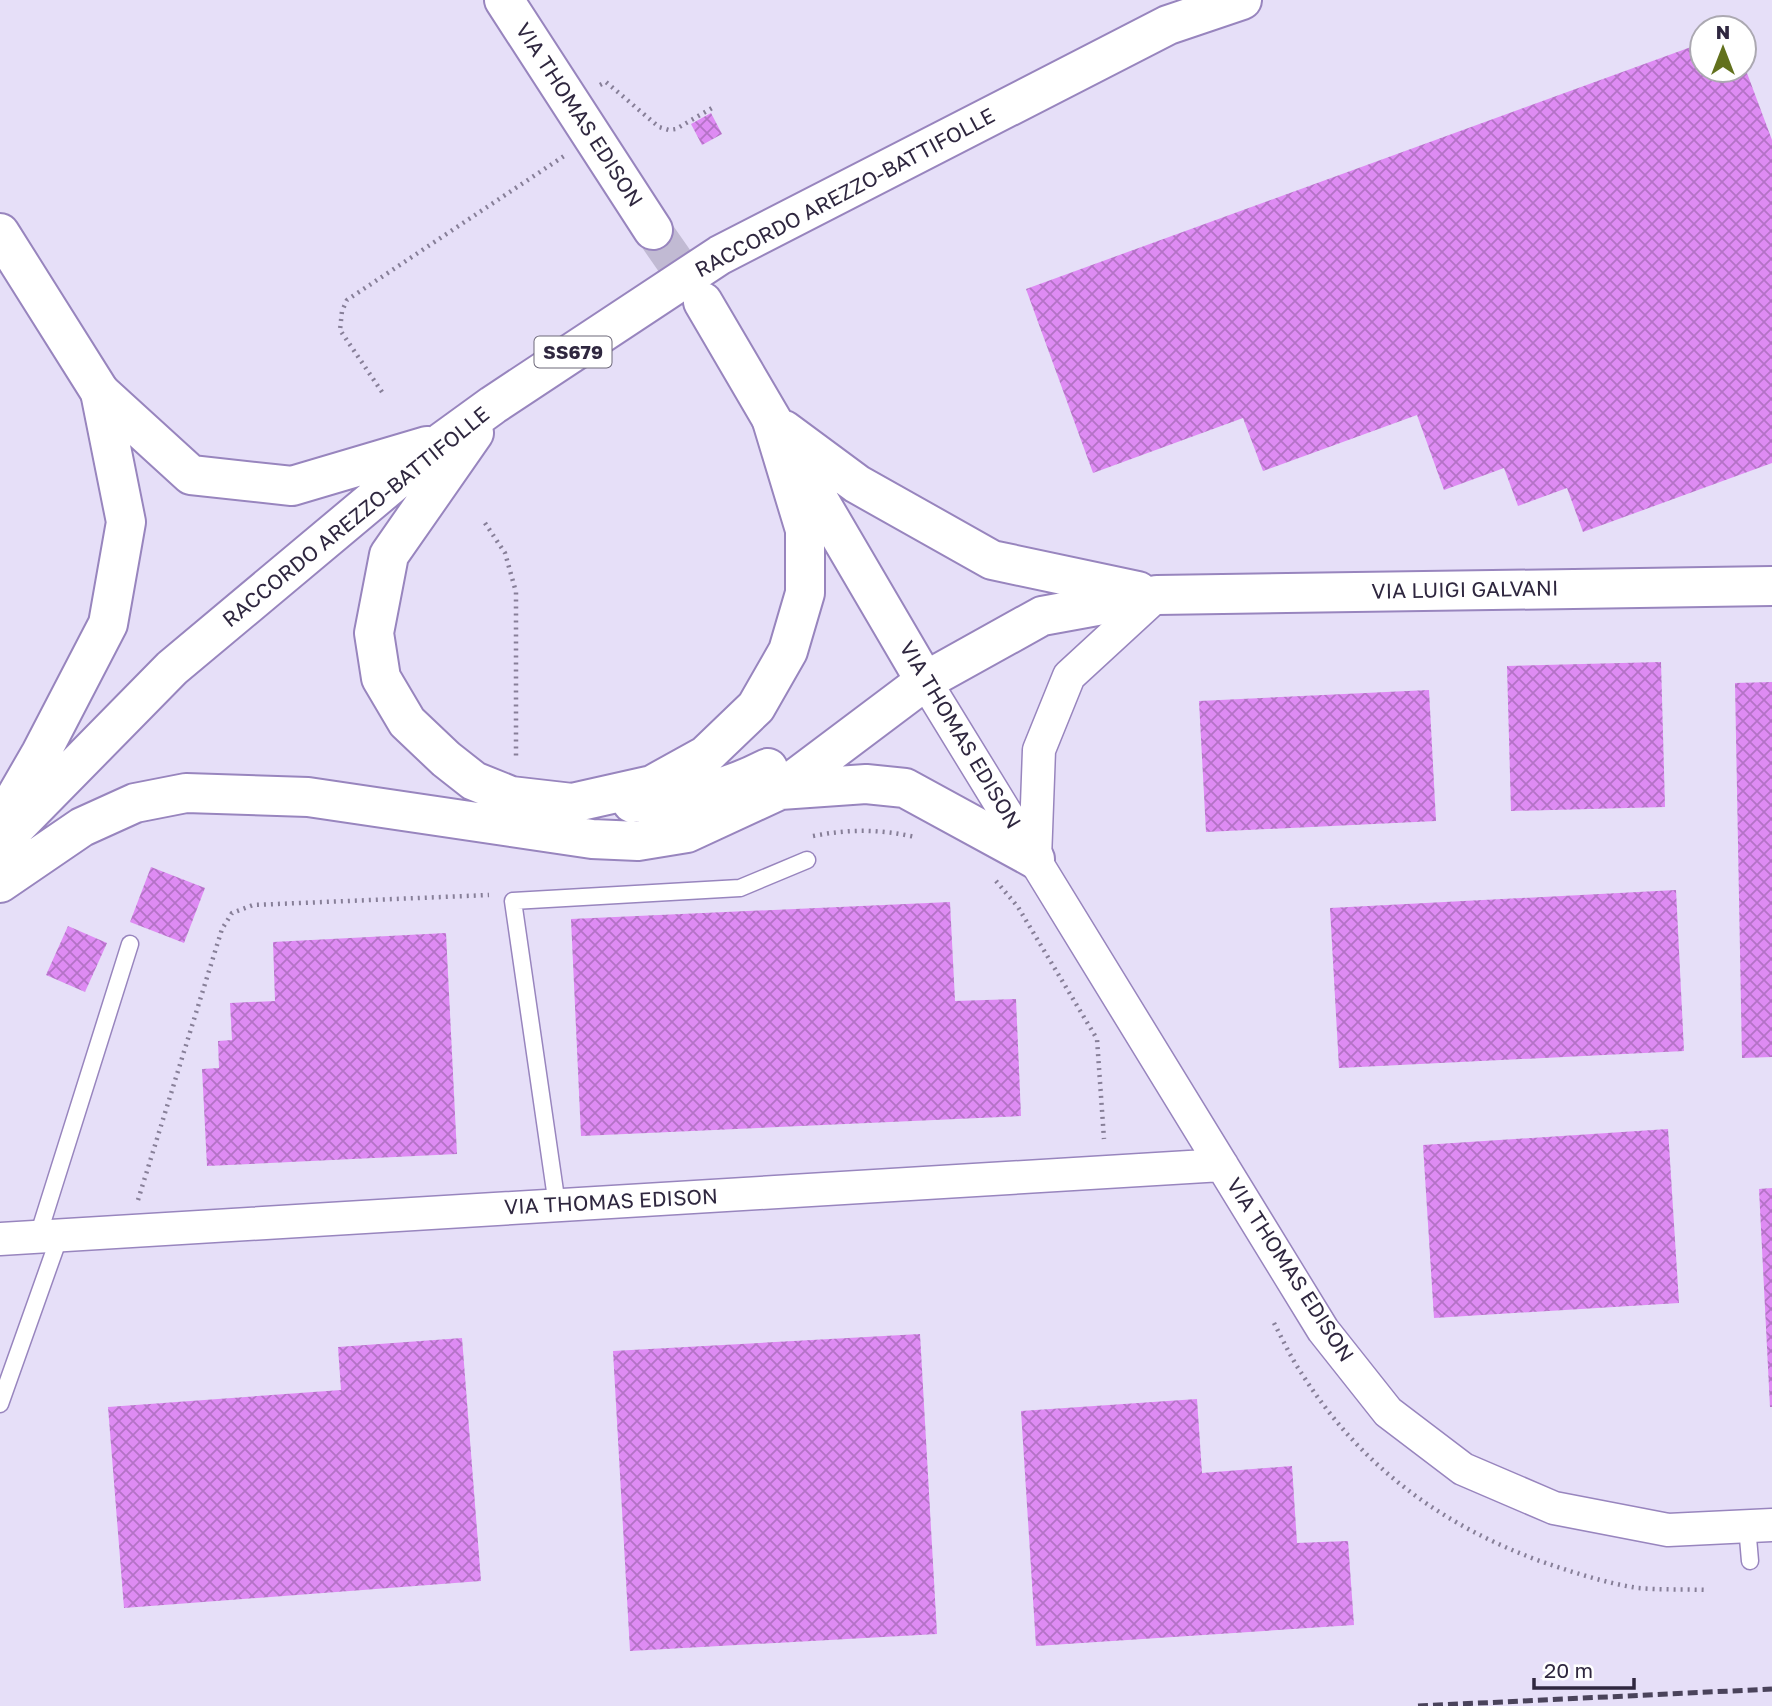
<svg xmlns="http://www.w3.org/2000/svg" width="1772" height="1706" font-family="'Golos Text',sans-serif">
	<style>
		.building { fill: url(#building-cross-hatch) }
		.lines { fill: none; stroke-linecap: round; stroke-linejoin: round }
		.secondary-tunnel { stroke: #c1bad3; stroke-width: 38; stroke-dasharray: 38 19; stroke-linecap: butt }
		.lane-casing { stroke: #9885be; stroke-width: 19 }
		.street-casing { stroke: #9885be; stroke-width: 35 }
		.secondary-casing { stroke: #9885be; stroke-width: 42 }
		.primary-casing { stroke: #9885be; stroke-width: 42 }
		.path { stroke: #877f98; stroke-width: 4.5; stroke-dasharray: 2 5; stroke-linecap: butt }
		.lane { stroke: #fff; stroke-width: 16 }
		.street { stroke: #fff; stroke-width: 32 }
		.secondary { stroke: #fff; stroke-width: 38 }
		.primary { stroke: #fff; stroke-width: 38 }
		.rail { stroke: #4a435b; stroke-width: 5; stroke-dasharray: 10 5; stroke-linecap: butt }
		.labels { text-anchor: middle; stroke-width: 6; stroke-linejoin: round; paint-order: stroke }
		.shield { fill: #fff; stroke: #6d6879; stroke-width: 2 }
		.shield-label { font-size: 19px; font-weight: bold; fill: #2f273f }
		.street-label { font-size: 21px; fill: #2f273f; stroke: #fff }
	</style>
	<defs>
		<pattern id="building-cross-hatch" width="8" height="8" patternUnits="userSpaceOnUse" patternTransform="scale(1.75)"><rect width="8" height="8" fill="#de8bf3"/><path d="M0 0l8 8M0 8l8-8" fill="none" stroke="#b472c6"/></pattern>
	</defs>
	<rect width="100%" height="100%" fill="#e6dff8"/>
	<path class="building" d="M1702,43V70H1744V65L1772,140V463L1583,532L1567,488L1518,506L1504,468L1444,490L1417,415L1263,471L1243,418L1093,473L1026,289Z
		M711,113L722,134L702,145L691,124Z
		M1661,662L1665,807L1511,811L1507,666Z
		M1772,682V1057L1742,1058L1735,683Z
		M1429,690L1436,821L1206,832L1199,701Z
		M151,867L205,888L184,943L130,922Z
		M1676,890L1684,1051L1339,1068L1330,908Z
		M950,902L955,1001L1016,999L1021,1116L581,1136L571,919Z
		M68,926L107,943L85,992L46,975Z
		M446,933L457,1154L207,1166L202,1069L219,1068L218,1041L232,1040L230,1003L275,1001L273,942Z
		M1668,1129L1679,1303L1434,1318L1423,1145Z
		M1772,1188V1407H1770L1759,1189Z
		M920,1334L937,1634L630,1651L613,1351Z
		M462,1338L481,1581L124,1608L108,1407L341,1390L338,1347Z
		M1197,1399L1202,1473L1292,1466L1297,1543L1348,1541L1354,1625L1036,1646L1021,1411Z"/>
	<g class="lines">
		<path class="secondary-tunnel" d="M653,230L703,302"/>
		<defs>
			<path id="lane" d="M557,1205L513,901L740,888L807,860
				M38,1236L130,944
				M0,1404L60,1235
				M1747,1526L1750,1561"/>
			<path id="street" d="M925,681L1323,1330L1388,1412L1463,1469L1554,1508L1668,1530L1772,1525
				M1035,859L1039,750L1069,676L1157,595
				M0,1239L1222,1165"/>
			<path id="secondary" d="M504,0L653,230
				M0,233L100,392
				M703,302L925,681L1042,616L1157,595L1772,586
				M784,430L857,484L992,560L1138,591"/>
			<path id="primary" d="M100,392L191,475L292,486L427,446
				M474,433L389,555L374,633L381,678L407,722L446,759L474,781L511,796L572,803L652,785L706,755L756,707L788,651L805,593V530L772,421
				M780,790L866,784L905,788L1035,859
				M632,803C682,800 723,791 768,768
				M0,824L41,753L108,624L126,522L100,392
				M0,843L172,668L442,442L493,405L720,255L1168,25L1242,0
				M0,883L82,827L135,803L186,793L308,797L592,839L638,841L687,833L780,790L925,681"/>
		</defs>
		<use href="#lane" class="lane-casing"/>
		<use href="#street" class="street-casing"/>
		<use href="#secondary" class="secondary-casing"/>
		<use href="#primary" class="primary-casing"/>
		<path class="path" d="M600,85L606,82L659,127L669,130L676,129L712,108
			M382,392L340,330L342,311L347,300L564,156
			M485,523L505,553L516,592V760
			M813,836C849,829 880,829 915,837
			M996,881L1018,907L1097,1039L1104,1139
			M138,1200L222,929L232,913L253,905L489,895
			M1274,1323C1283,1340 1291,1358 1302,1374C1360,1465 1439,1524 1540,1561C1572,1572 1605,1583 1638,1588C1660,1590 1684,1589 1707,1590"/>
		<use href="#lane" class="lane"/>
		<use href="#street" class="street"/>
		<use href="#secondary" class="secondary"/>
		<use href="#primary" class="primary"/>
		<path class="rail" d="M1418,1706L1772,1689"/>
	</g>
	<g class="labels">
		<rect class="shield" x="534.5" y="336.5" width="77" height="31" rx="5"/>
		<g class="shield-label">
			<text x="573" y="359">SS679</text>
		</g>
		<g class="street-label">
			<text transform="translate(579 115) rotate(57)" y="7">VIA THOMAS EDISON</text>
			<text transform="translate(845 193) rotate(-28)" y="7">RACCORDO AREZZO-BATTIFOLLE</text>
			<text transform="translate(356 517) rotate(-39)" y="7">RACCORDO AREZZO-BATTIFOLLE</text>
			<text transform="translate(1465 590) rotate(-1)" y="7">VIA LUIGI GALVANI</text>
			<text transform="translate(960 735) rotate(59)" y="7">VIA THOMAS EDISON</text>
			<text transform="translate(611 1202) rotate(-3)" y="7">VIA THOMAS EDISON</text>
			<text transform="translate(1290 1270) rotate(57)" y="7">VIA THOMAS EDISON</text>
		</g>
	</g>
	<g transform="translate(1723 49)"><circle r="33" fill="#ffffff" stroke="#aca9b2" stroke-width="2"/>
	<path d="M0-5L12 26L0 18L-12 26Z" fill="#62711d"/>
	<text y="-10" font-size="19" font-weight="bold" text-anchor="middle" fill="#2f273f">N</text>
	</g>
	<path d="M1534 1678v10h100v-10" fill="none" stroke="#2f273f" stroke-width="3.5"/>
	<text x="1544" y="1678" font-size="21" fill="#2f273f" stroke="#ffffff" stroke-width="5" paint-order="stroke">20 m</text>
</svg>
